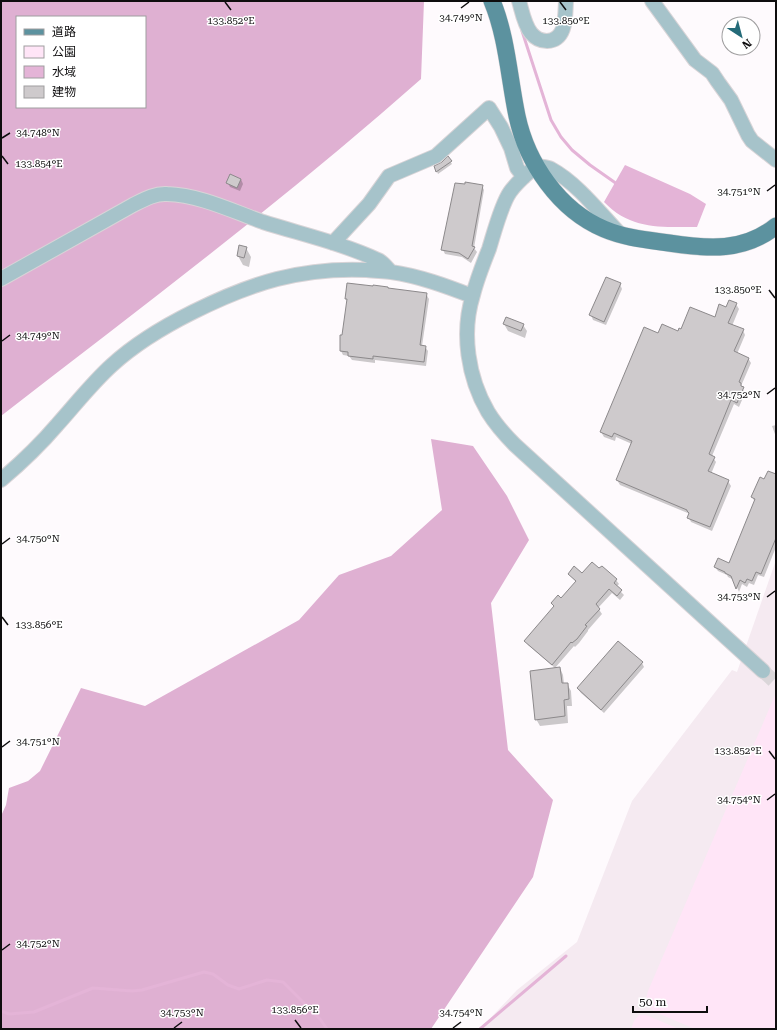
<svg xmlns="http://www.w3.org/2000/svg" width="777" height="1030" font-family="'Roboto Serif','Noto Sans JP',serif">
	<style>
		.built { fill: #f5eaf1 }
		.green { fill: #ffe5f7 }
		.forest { fill: #dfb0d2; fill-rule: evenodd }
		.water { fill: #e4b4d7 }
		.shadow { fill: #0003 }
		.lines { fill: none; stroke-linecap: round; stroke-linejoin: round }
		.stream { stroke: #e4b4d7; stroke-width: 3 }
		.building { fill: #cecacc; stroke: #8c898b }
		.minor-tunnel { stroke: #dad6d9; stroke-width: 14; stroke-dasharray: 14 7; stroke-linecap: butt }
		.minor-casing { stroke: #d8d4d7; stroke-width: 16 }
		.major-casing { stroke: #d8d4d7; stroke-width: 18 }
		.minor { stroke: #a6c3ca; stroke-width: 14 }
		.major { stroke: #5c929f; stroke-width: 17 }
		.ticks { fill: none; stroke: #0e0d0e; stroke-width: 1.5 }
		.ticks-label { font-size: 10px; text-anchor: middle; fill: #0e0d0e; stroke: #fff; stroke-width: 3; stroke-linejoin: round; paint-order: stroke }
	</style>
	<rect width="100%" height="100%" fill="#fefafd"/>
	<path class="built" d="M776,560V1029H480L517,990L577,942L632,801L732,670L737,672Z"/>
	<path class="green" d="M776,693V1029H695L655,1012L648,1006L646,999L648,991Z
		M639,1015H646L679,1029H631L634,1021Z"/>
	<path class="forest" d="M1,1H424L421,79C287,198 143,306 1,416ZM17,17H145V107H17Z
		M431,439L473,446L507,496L529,540L491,603L508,750L553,800L533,877L431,1029H1V816L6,805L9,788L28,781L40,771L81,688L145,706L299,620L339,575L391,556L442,510Z"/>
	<path class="water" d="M625,165L690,194L706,204L697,227C661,227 631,230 604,202Z"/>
	<path class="shadow" d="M448,158L452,164L438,174L435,167L442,163Z
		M241,179L243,184L240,191L230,187L228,183Z
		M482,186L484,190L474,248L477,252L471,263L462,257L445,254L443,250Z
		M246,248L251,257L249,267L243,265L238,256Z
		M620,284L622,289L606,325L593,320L591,315Z
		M388,287L389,289L426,294L429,299L422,346L425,347L428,351L426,366L375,360V363L352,360L349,356L343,355L341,351L348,301L346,299Z
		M736,304L739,309L732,326L743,330L745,335L737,354L748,358L751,363L741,386L745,393L739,407L734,404L712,456L716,462L711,474L728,481L731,486L712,531L691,522L689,518L690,514L620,485L617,480L632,444L616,437L615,441L604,437L601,432L659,334L678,333L715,319L726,308Z
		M504,324L523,325L527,331L525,338L508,331Z
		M776,425V437L772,426Z
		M776,473V547L764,577L758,575L754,585L749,583L747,587L742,584L739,592L734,580L728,577L727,575L718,571L715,567L729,565L755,502L752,497L765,480L775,475Z
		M599,570L616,580L619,584L616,587L624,595L620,600L612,593L598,608L602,614L588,630V631L579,643L575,647L574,646L555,668L528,645L526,641L576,582L569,574H582Z
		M642,663L644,667L604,713L581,693L578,689Z
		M560,668L563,675L564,684H567L571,691L572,706H567L568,723L540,726L536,719Z"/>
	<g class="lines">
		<path class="stream" d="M522,31L551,120L561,137L572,150L590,165L617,184
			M1,1011L9,1014L34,1012L93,988L132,991L142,990L204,972L213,974L228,985L239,989L267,980L283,982L320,1019L327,1029
			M480,1029L566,956"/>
	</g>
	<path class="building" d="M448,156L452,161L436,172L434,166L442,162Z
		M230,174L241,179L237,188L226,183Z
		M465,182L483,185L472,246L475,247L468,259L459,253L441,250L455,183L465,184Z
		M239,245L247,247L244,258L237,256Z
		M606,277L621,283L604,322L589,315Z
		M347,283L373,286V285L388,287V288L427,293L420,345L426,346L424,362L373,356V359L348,356V352L340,351V335H342L347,299H345Z
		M729,300L737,303L728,323L744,329L734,351L749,358L739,382L741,383V386L744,387L737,403L731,400L709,454L715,457L708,471L729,480L710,527L687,518L689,513L687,511V510L616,480L632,441L614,433L612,437L600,432L644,327L658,333L662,324L678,331L679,328L681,329L690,307L715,317L719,304L726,307Z
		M506,317L524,324L521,331L503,324Z
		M768,471L776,474V538L761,574L756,572L752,581L747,579L745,583L740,580L736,589L731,576L725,573V572L714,567L718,558L729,563L755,499L751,497L760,477L764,479Z
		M592,562L599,568L602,566L617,579L614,583L622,590L617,596L609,589L596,604L600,609L585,625L587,626L577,639L572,643L571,642L552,665L524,641L554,606L551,603L558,595L561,598L576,581L568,574L574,566L582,573Z
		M618,641L643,662L601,710L577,688Z
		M560,667L562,683H568L569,699L564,700L565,716L535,720L530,671Z"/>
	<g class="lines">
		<path class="minor-tunnel" d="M763,671L776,683"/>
		<defs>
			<path id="minor" d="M519,1C522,11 524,24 531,33C535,38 541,41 547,41C567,40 565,16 566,1
				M652,1L695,60L712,73L718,82L731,100L748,135L752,141L776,160
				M620,234C600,213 577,183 551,169C547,167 541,167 536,166C527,174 517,182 510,192C501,205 494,233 489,249C483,264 477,279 473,295C461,333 468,378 488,412C496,425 505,435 515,445L763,671
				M333,243L369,204L389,176L436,156L489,108L501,127L511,148L517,168L524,177
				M1,279L133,205C143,200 155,193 167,194C200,195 232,211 263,222C301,234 341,243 378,260C383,262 387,268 391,272
				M1,480C21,463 40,445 57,425C75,405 92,383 112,365C136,343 163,327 193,312C251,283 301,267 367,270C375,271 383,271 391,272C419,276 446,286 472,296"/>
			<path id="major" d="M492,1C507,37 509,78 517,116C527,163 559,210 604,229C625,238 648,240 669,243C708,249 744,252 776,226"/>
		</defs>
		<use href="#minor" class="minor-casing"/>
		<use href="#major" class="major-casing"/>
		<use href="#minor" class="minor"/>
		<use href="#major" class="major"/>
	</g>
	<path class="ticks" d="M225,2L231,10M560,2L566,10M461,8L469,2M2,138L10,133M2,156L8,164M767,191L775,185M769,290L775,298M2,341L10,335M767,394L775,388M2,544L10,538M767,597L775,591M2,617L8,625M2,747L10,741M769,751L775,759M767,800L775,794M2,950L10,944M295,1020L301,1028M174,1028L182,1022M453,1028L461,1022"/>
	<g class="ticks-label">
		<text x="461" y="21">34.749°N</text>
		<text x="231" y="24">133.852°E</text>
		<text x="566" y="24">133.850°E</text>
		<text x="38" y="136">34.748°N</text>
		<text x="39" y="167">133.854°E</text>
		<text x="739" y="195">34.751°N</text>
		<text x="738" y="293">133.850°E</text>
		<text x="38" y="339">34.749°N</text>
		<text x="739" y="398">34.752°N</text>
		<text x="38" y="542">34.750°N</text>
		<text x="739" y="600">34.753°N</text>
		<text x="39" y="628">133.856°E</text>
		<text x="38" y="745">34.751°N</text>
		<text x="738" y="754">133.852°E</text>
		<text x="739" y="803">34.754°N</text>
		<text x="38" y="947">34.752°N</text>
		<text x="295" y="1013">133.856°E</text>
		<text x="182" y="1016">34.753°N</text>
		<text x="461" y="1016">34.754°N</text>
	</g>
	<rect width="777" height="1030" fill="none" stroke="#0e0d0e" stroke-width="4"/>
	<rect x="16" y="16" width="130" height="92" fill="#ffffff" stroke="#9f9e9f"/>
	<rect x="24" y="29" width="20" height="6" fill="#5c929f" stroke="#9f9e9f"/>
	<text x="52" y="36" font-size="12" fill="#0e0d0e">道路</text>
	<rect x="24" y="46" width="20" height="12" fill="#ffe5f7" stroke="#9f9e9f"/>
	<text x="52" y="56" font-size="12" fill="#0e0d0e">公園</text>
	<rect x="24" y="66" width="20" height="12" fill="#e4b4d7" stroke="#9f9e9f"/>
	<text x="52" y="76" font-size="12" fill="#0e0d0e">水域</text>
	<rect x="24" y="86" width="20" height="12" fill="#cecacc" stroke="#9f9e9f"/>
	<text x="52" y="96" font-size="12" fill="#0e0d0e">建物</text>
	<g transform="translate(741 36) rotate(144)"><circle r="19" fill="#ffffff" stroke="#9f9e9f"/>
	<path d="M0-3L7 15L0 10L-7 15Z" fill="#246b79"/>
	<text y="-6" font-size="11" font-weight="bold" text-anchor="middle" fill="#0e0d0e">N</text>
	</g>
	<path d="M633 1006v6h74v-6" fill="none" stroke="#0e0d0e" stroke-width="2"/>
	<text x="639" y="1006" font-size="12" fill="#0e0d0e" stroke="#ffffff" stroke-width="3" paint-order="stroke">50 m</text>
</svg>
